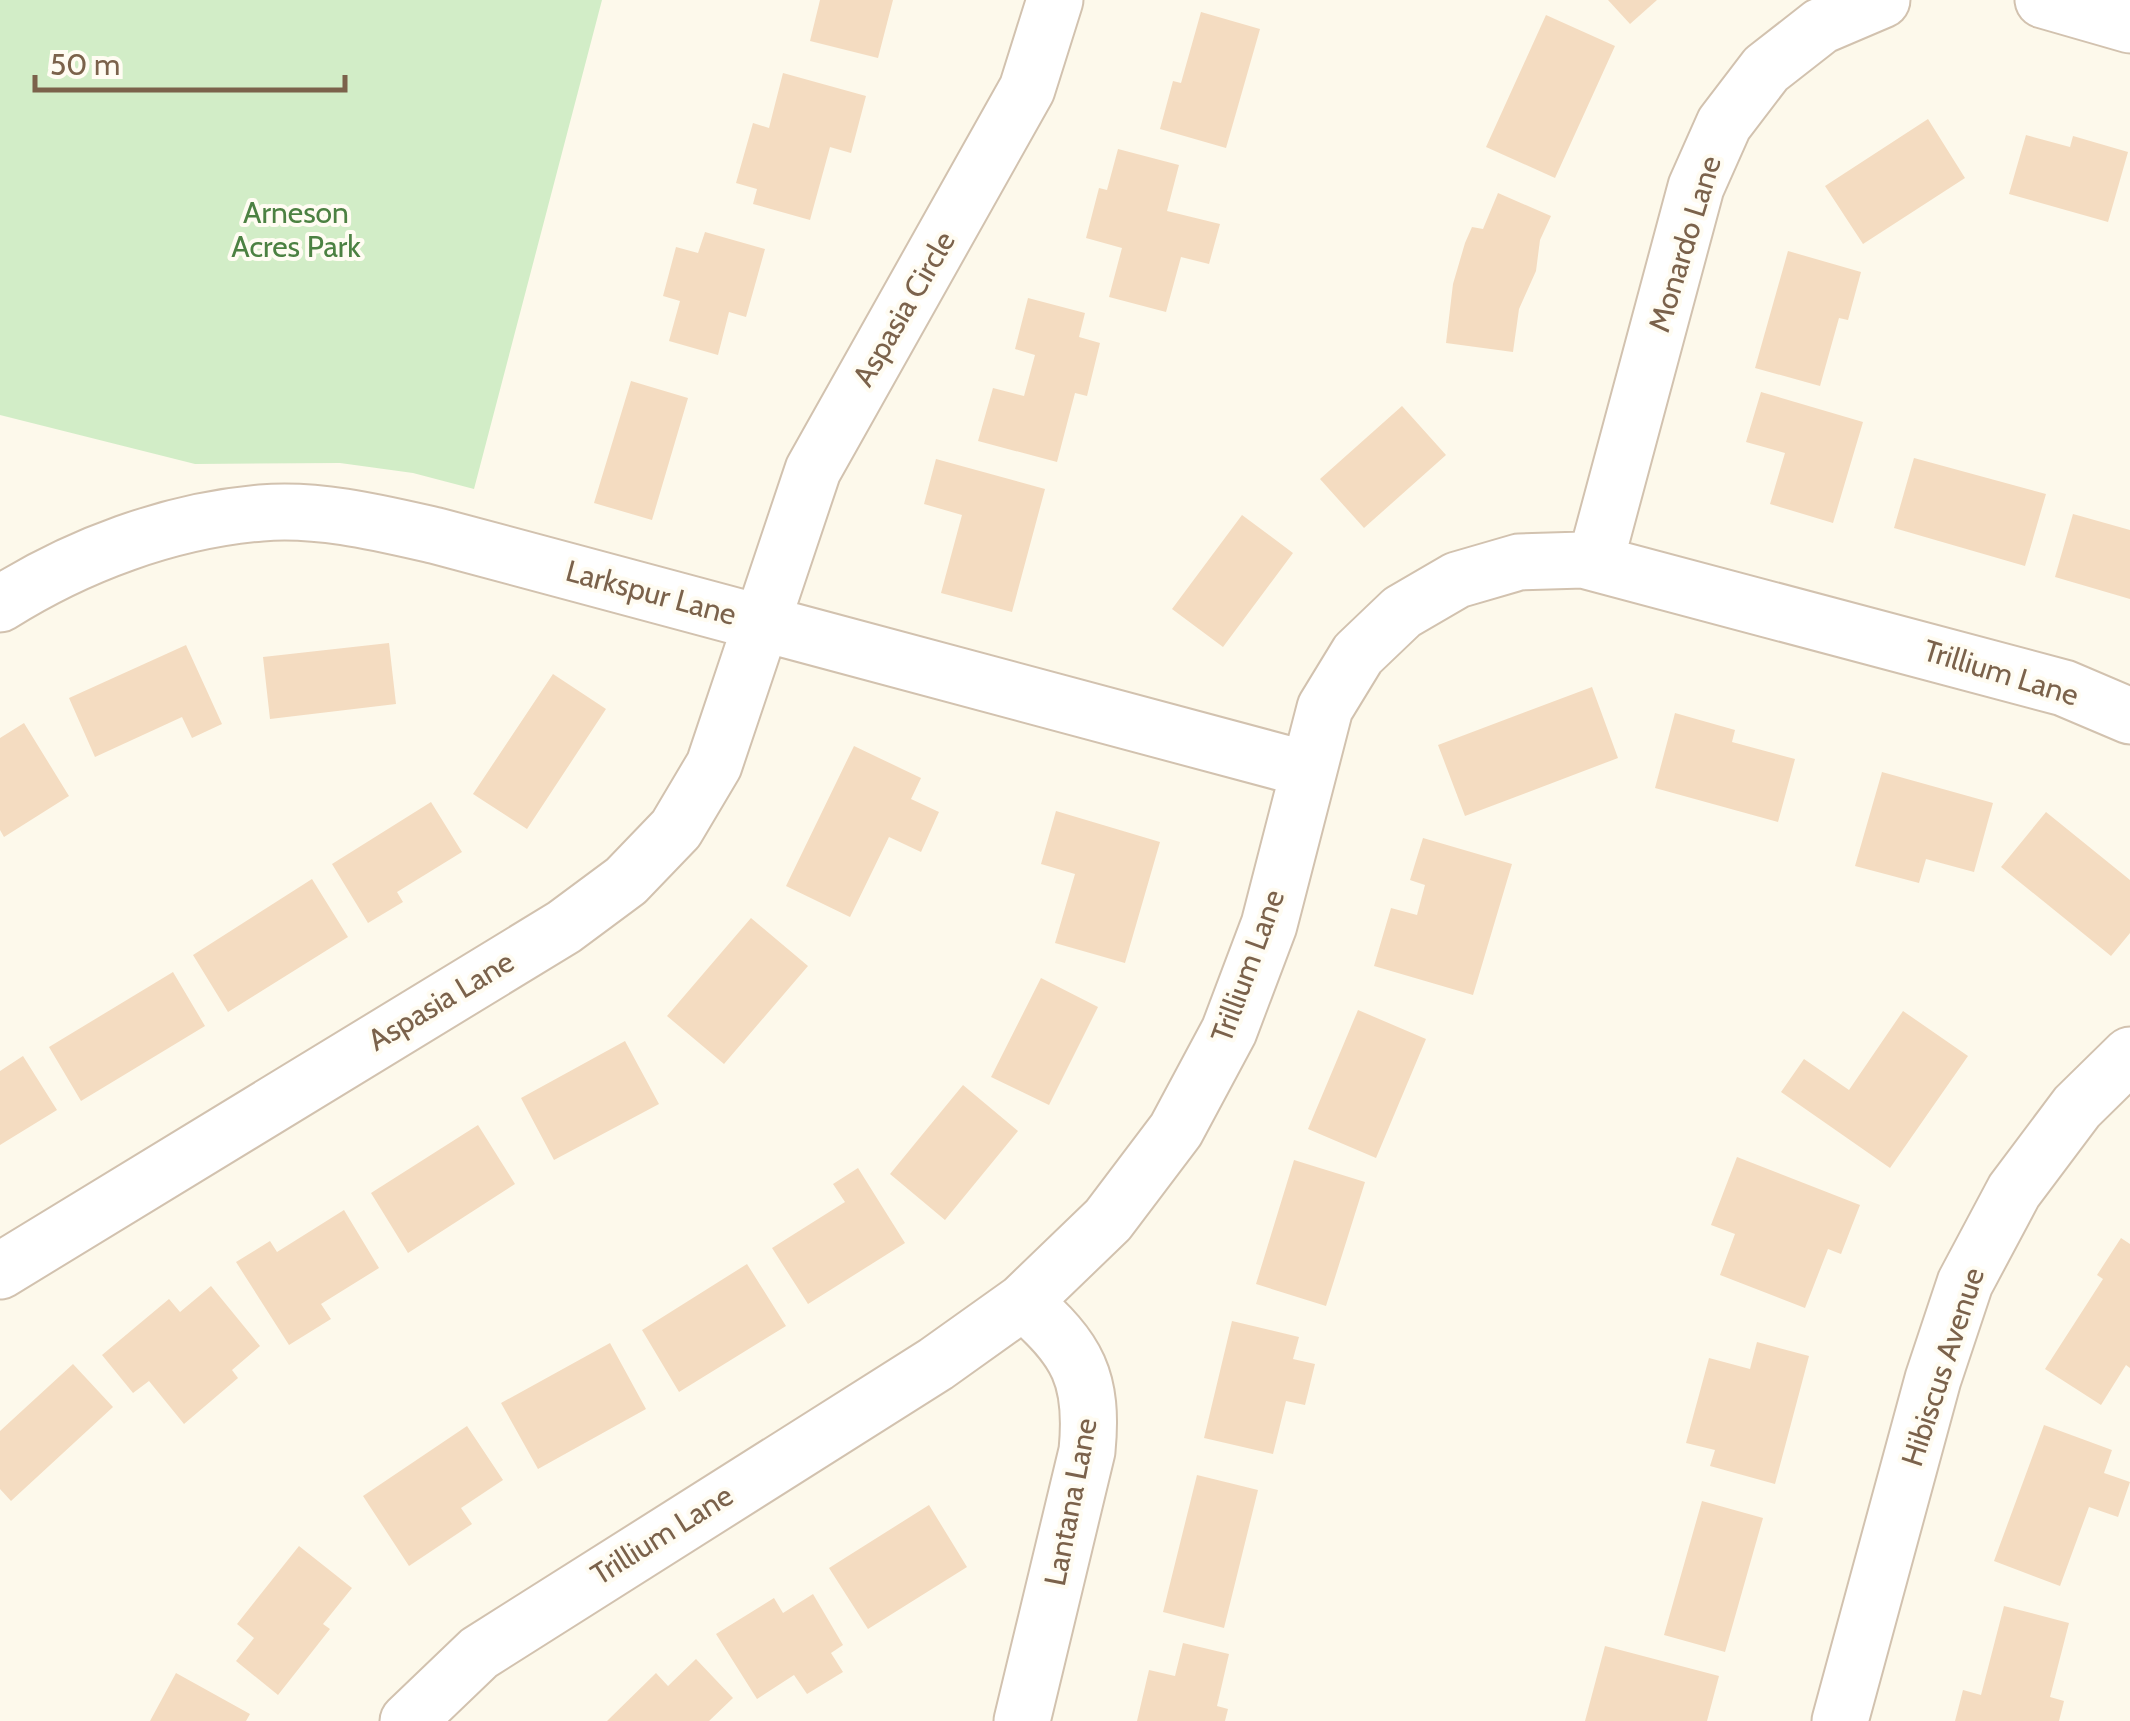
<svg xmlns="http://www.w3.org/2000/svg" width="2130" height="1721" font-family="Cabin,sans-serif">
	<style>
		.green { fill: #d2edc7 }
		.building { fill: #f4dcc1 }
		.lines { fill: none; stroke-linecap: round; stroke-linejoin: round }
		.minor-casing { stroke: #d2c2af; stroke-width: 59 }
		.minor { stroke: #fff; stroke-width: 55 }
		.labels { text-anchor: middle; stroke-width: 8; stroke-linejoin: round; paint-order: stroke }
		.park-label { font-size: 30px; fill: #4c8142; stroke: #fffcf2 }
		.street-label { font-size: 30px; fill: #7b624b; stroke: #fffcf2 }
	</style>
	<rect width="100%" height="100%" fill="#fdf9eb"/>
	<path class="green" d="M0,0H602L474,489L413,473L340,463L195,464L0,415Z"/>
	<path class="building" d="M820,0H893L878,58L810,41Z
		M1608,0H1657L1630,24Z
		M1201,12L1260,29L1226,148L1160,129L1173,81L1181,83Z
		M1546,15L1615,46L1555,178L1486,147Z
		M783,73L866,96L851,153L830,147L810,220L753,204L757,189L736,183L753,123L769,128Z
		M1928,119L1965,178L1863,244L1825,186Z
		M2026,135L2070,147L2073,136L2128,152L2108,222L2009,194Z
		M1118,149L1179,165L1167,211L1220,224L1209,264L1181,257L1166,312L1109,297L1122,248L1086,238L1099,188L1107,190Z
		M1498,193L1551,216L1540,240L1536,271L1519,309L1513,352L1446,343L1453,284L1465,243L1472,227L1483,229Z
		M705,232L765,249L746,317L729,312L718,355L669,341L680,301L663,296L676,247L698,253Z
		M1788,251L1861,272L1848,320L1839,318L1820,386L1755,368Z
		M1028,298L1085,313L1079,337L1100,343L1087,396L1075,393L1057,462L978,441L993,388L1024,396L1035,355L1015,349Z
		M631,381L688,398L652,520L594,503Z
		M1761,392L1863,422L1833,523L1770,504L1785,453L1746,442Z
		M1402,406L1446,455L1364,528L1320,479Z
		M1914,458L2046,494L2025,566L1894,528Z
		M936,459L1045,489L1012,612L941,593L962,515L924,504Z
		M2073,514L2130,530V599L2055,577Z
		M1242,515L1293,553L1223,647L1172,609Z
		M389,643L396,704L270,719L263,657Z
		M186,645L222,724L192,738L182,717L95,757L69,698Z
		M553,674L606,709L527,829L473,794Z
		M1592,687L1618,758L1465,816L1438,745Z
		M1675,713L1735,730L1732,742L1795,759L1778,822L1655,788Z
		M24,723L69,796L4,837L0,830V738Z
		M854,746L921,778L911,799L939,812L921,852L889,837L850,917L786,886Z
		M1882,772L1993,803L1974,872L1926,859L1919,883L1855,866Z
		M431,802L462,852L397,892L403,902L368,923L332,864Z
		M1056,811L1160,842L1125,963L1055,943L1075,874L1041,864Z
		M2046,812L2130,880V933L2111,956L2001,867Z
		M1423,838L1512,864L1473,995L1374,966L1391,908L1417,915L1425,885L1410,880Z
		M312,879L348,937L228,1012L193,955Z
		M751,918L808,966L724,1064L667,1016Z
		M173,972L205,1026L81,1101L49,1047Z
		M1041,978L1098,1007L1049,1105L991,1077Z
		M1358,1010L1426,1039L1376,1158L1308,1129Z
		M1903,1011L1968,1056L1890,1168L1781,1092L1804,1059L1849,1090Z
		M625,1041L659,1104L554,1160L521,1098Z
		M23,1056L57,1110L0,1145V1071Z
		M963,1085L1018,1131L945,1220L890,1174Z
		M478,1125L515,1184L408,1253L371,1193Z
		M1737,1157L1860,1205L1841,1254L1828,1249L1805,1308L1720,1275L1735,1234L1711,1225Z
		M1294,1160L1365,1182L1326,1306L1256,1284Z
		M858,1168L905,1243L808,1304L772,1248L845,1202L833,1184Z
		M344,1210L379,1268L321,1304L331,1319L289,1345L236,1262L270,1241L277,1252Z
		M2121,1238L2130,1244V1368L2126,1365L2101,1405L2045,1369L2103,1279L2097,1275Z
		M747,1264L786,1326L679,1392L642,1330Z
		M211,1286L260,1346L232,1370L238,1378L184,1424L149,1381L133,1393L102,1355L169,1299L180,1312Z
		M1232,1321L1299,1337L1293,1359L1315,1364L1305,1405L1286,1401L1273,1454L1204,1438Z
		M1757,1342L1809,1356L1775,1484L1710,1466L1715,1450L1686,1443L1709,1358L1750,1369Z
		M610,1343L646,1409L538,1469L501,1403Z
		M73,1364L113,1407L11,1501L0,1489V1431Z
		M2044,1425L2112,1450L2104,1473L2130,1482L2118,1517L2089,1507L2060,1586L1994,1561Z
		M467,1426L503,1480L461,1508L472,1524L409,1566L363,1496Z
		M1197,1475L1258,1490L1224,1628L1163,1612Z
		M1702,1501L1763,1518L1725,1652L1664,1635Z
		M929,1505L967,1567L868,1629L829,1568Z
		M299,1546L352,1588L323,1624L330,1629L278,1695L236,1661L254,1638L237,1624Z
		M813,1594L843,1645L831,1653L843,1672L807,1694L794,1675L757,1699L716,1634L774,1598L783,1613Z
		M2004,1606L2069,1623L2050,1697L2064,1701L2059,1721H1955L1963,1690L1981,1695Z
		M1183,1643L1229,1654L1217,1706L1228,1709L1225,1721H1137L1149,1670L1175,1676Z
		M1605,1646L1719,1676L1707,1721H1585Z
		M696,1659L733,1698L709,1721H607L656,1673L668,1686Z
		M176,1673L250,1714L246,1721H150Z"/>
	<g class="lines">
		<defs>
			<path id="minor" d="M2043,0L2130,25
				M1595,563L1696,187L1724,124L1766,69L1821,26L1882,0
				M0,604C78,555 169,521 261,513C320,508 380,523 437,536L1306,769
				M0,1271L564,927L626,881L676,829L714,765L813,470L1027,89L1055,0
				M408,1721L479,1653L936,1364L1023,1302L1108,1220L1176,1130L1229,1031L1269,925L1325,708L1358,654L1402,612L1457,580L1519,562L1583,560L2064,688L2130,716
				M1022,1721L1087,1451C1094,1379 1078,1349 1023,1302
				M1840,1721L1933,1379L1965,1283L2014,1191L2077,1107L2130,1055"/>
		</defs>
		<use href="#minor" class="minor-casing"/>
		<use href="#minor" class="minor"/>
	</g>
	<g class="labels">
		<g class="park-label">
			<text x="296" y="223">Arneson<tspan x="296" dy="34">Acres Park</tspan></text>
		</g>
		<g class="street-label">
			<text transform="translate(1685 244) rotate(-73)" y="10">Monardo Lane</text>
			<text transform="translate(904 309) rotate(-60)" y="10">Aspasia Circle</text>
			<text transform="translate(651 593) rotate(15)" y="10">Larkspur Lane</text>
			<text transform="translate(2001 673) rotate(17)" y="10">Trillium Lane</text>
			<text transform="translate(1248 966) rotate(-70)" y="10">Trillium Lane</text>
			<text transform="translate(441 1001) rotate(-31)" y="10">Aspasia Lane</text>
			<text transform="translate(1943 1367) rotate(-72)" y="10">Hibiscus Avenue</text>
			<text transform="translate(1071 1502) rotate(-79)" y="10">Lantana Lane</text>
			<text transform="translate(662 1535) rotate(-32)" y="10">Trillium Lane</text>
		</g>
	</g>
	<path d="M35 75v15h310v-15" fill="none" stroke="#7b624b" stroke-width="5"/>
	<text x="50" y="75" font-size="30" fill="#7b624b" stroke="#fffcf2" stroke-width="8" paint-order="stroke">50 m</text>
</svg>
